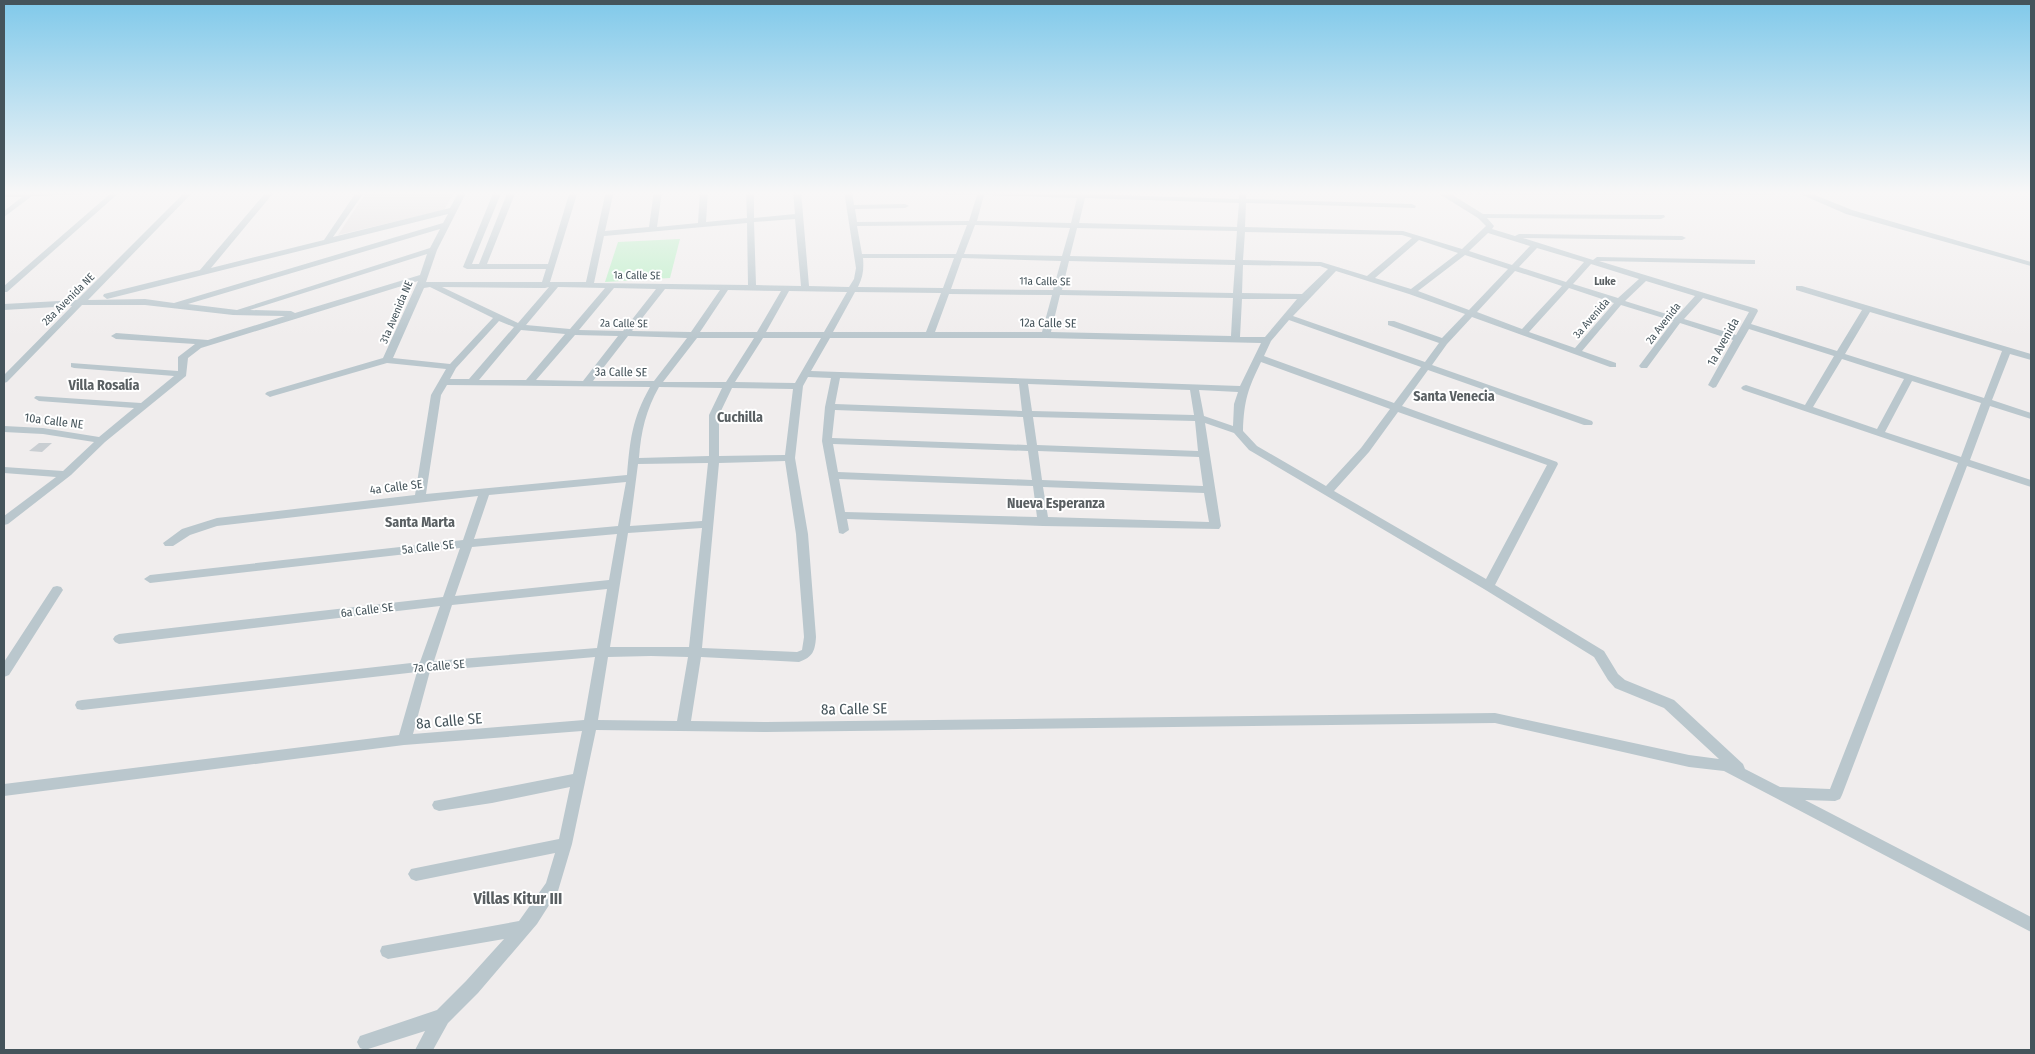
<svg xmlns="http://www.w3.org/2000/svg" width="2035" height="1054" font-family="'Fira Sans Condensed',sans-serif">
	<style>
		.education { fill: #e1dedf }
		.green { fill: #b9efc5 }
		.building { fill: #c9ced2 }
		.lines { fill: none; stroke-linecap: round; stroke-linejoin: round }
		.minor { fill: #bac7cd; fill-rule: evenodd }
		.labels { text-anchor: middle; stroke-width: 4; stroke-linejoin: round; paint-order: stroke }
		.far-street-label { font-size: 11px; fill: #45545b; stroke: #fff }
		.far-neighbourhood-label { font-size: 11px; font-weight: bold; fill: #595f62; stroke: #fff }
		.street-label { font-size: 12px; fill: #45545b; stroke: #fff }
		.neighbourhood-label { font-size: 14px; font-weight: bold; fill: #595f62; stroke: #fff }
		.near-street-label { font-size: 15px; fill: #45545b; stroke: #fff }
		.near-neighbourhood-label { font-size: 16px; font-weight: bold; fill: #595f62; stroke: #fff }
	</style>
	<rect width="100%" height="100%" fill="#f0eded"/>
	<path class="education" d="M367,191H455L444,210L338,235Z"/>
	<path class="green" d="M680,239L670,278L605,282L618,242Z"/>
	<path class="building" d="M39,443H52L42,452L29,451Z"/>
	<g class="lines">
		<path class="minor" d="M31,191H121L7,292H4V286L111,193L32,196L4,217V211L22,197H4V193Z
			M186,191H194L88,300L145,299L174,303L443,223L448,214L107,299L103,296L104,294L200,270L267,191H275L211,268L324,240L357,191H365L333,237L450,208L459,191H467L437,250L426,282H542L546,269H467L463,267L494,191H502L472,264H479L508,191H516L487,264H548L570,191H578L550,282H586L606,191H614L605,231L649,227L654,191H662L657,227L698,223L700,191H708L706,222L747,218L746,191H754V218L795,214L793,191H801L809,286L849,287L854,279L856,268L844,191H852L854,205L905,204L909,206L905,208L855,209L857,222L969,221L977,195L912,193L908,191L1079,194V191H1087L1086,194L1239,199V191H1247L1246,199L1412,204L1416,206L1415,208L1246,203L1245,227L1403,231L1462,249L1486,226L1478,218L1441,195L1440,191H1805L1852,210L2031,262V266L1846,214L1798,193L1750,195L1451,194L1483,214L1664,215L1665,217L1661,219L1487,218L1494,226L1492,229L1515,236L1519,234L1682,236L1686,238L1682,240L1523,238L1593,260L1597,257L1755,260V264H1752L1599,261L1757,309L1758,311L1751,324L1837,351L1862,310L1796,290V286H1802L2031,354V360L2010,354L1992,400L2031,413V419L1990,406L1970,460L2031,480V487L1967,466L1842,795L1840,799L1835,801L1805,800L2031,917V932L1724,771L1689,767L1495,723L766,732L596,730L572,844L558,891L537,924L478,993L448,1023L433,1050H415L425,1031L365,1050L360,1048L357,1042L360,1036L437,1010L466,981L504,939L388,959L382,956L380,951L382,946L519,921L546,883L555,853L416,881L411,879L408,874L411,869L559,839L570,787L492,803L439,811L434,809L432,805L434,801L573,774L582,731L404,745L4,796V784L399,735L417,672L82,710L77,709L75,705L77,701L82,700L420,662L440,606L119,644L115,642L113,639L115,636L119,634L443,597L460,548L150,583L144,579L150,575L463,540L478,496L217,526L190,535L173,546H165L163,543L182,529L217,518L415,495L431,395L446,369L387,363L273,396L270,397L265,394L267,392L383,358L418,281L201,348L188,358L186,376L105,442L71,475L8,524L4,525V516L56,477L4,473V467L63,471L94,442L43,434L4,432V426L43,428L99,437L134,408L39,401L34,398L36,396L141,403L174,376L74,368L71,367V363L178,371V357L195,344L116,339L111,336L116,333L208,340L285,316L233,315L145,305H82L7,382L4,383V375L72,306L4,310V304L77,300ZM984,195L1077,198L1071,223L977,221ZM1085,198L1239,203L1237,227L1079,223ZM795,219L801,286L756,285L754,222ZM747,223L748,285L594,283L604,236ZM967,225L956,254H862L857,226ZM975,225L1070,228L1062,256L964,254ZM1077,228L1237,231L1235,260L1070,256ZM440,229L430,248L237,310L188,304ZM1245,232L1402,235L1412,238L1367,276L1321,262L1243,260ZM1488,233L1530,246L1512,265L1469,251ZM1419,240L1458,253L1411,289L1375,278ZM1537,248L1584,262L1566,282L1519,267ZM427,254L420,275L295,313L291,311L250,310ZM1465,255L1508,269L1469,310L1418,291ZM863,258H954L943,288L858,287C863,277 864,269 863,258ZM962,258L1061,261L1053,290L951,289ZM1069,261L1235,265L1233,293L1062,290ZM1591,264L1639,279L1618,298L1573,284ZM1243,265L1320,266L1328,269L1302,294L1242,293ZM1336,271L1409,294L1465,314L1442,338L1394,321H1388V325L1439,343L1425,362L1293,316ZM1515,271L1562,286L1522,329L1477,312ZM1646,281L1695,296L1676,317L1625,301ZM430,287L493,318L450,364L393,358L424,288ZM442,287L545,288L549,287L518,323ZM558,287L605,288L570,329L526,325ZM614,288L656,289L623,331L579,330ZM1569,288L1614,303L1575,348L1529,332ZM665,289L720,290L691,332L632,331ZM728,290L781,291L757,332H700ZM789,291L847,292L824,332H766ZM855,292L941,293L926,332H833ZM949,294L1052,295L1042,332H935ZM1060,295L1233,298L1231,336L1051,332ZM1703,298L1749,312L1736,335L1684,319ZM1242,299H1297L1265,337H1240ZM1621,305L1673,321L1639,366L1641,368H1647L1680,323L1733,340L1708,385L1713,388L1716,387L1749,329L1834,356L1805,405L1746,385L1743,386L1741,388L1743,390L1958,463L1830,789L1780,787L1745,769L1743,764L1674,700L1625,680L1618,674L1604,651L1495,585L1558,464L1557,462L1402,406L1428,370L1584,425H1592L1593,423L1592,421L1432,365L1447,344L1472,317L1610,367H1616V363L1582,351ZM1870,312L2002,351L1984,398L1845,354ZM1289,320L1421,367L1394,403L1264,356L1271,341ZM499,321L514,327L469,379H450L456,368ZM521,330L565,334L526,380H479ZM575,335L618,336L583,381L536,380ZM628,336L687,338L654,381H593ZM697,338H754L726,382H663ZM763,338H821L795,383L735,382ZM830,338H1046L1261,343L1240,386L811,371ZM1842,359L1904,379L1877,429L1813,407ZM1261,362L1390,409L1361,448L1326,486L1257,446L1243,431C1244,400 1248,389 1261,362ZM808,377L831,378L825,407L822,441L839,533L843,534L849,530L847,519L1043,526L1219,529L1221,526L1205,423L1234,433L1249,450L1484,589L1594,657L1608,680L1615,688L1664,708L1719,759L1689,755L1495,713L766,722L691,721L701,657L799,662C813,657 815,651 816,637L808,534L795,458L803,386ZM840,378L1019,384L1022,411L835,404ZM1912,381L1981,403L1961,457L1885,432ZM1028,384L1190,390L1194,415L1032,411ZM447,385L650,387C632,419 630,440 627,475L426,494L441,395ZM659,387L722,388L709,415V456L639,458C641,431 646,410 659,387ZM732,388L793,389L785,455L719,456V415ZM1199,390L1238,392L1234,404L1233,426L1204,416ZM835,410L1023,417L1027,445L832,438ZM1398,412L1547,465L1486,579L1334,491L1369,452ZM1033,417L1195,421L1198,451L1037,445ZM833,444L1028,451L1032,480L838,472ZM1038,451L1199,457L1203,486L1042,480ZM785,461L796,534L804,637L802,650L797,652L702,648L719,463ZM708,463L702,521L630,526L638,464ZM839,479L1033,486L1037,517L845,512ZM626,482L618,526L474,539L489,495ZM1043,487L1204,493L1209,522L1048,517ZM702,528L689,647H610L628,533ZM617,534L609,580L455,596L472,547ZM607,589L597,648L434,661L452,605ZM651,656L688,657L677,721L598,720L608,657ZM595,657L584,720L413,734L430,671Z
			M57,586L61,587L63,590L9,675L4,677V662L53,587Z"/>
	</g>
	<linearGradient id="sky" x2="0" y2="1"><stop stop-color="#80c9ea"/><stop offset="0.57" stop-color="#f8f7f7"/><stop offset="1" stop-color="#f8f7f7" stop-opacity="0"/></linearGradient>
	<rect width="2035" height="338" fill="url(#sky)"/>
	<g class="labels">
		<g class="far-street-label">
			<text transform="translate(637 275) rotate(1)" y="4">1a Calle SE</text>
			<text transform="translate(1045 281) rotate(1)" y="4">11a Calle SE</text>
			<text transform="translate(68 299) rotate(-45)" y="4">28a Avenida NE</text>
			<text transform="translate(396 312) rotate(-67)" y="4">31a Avenida NE</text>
			<text transform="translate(1591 318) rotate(-49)" y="4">3a Avenida</text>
			<text transform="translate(624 323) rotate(1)" y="4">2a Calle SE</text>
			<text transform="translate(1663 323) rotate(-52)" y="4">2a Avenida</text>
		</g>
		<g class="far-neighbourhood-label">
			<text x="1605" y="285">Luke</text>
		</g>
		<g class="street-label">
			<text transform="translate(1048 323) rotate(1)" y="4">12a Calle SE</text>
			<text transform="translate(1723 342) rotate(-61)" y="4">1a Avenida</text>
			<text transform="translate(621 372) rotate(1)" y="4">3a Calle SE</text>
			<text transform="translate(54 421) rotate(7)" y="4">10a Calle NE</text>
			<text transform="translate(396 487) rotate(-7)" y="4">4a Calle SE</text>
			<text transform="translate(428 547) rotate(-6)" y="4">5a Calle SE</text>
			<text transform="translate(367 610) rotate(-7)" y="4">6a Calle SE</text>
			<text transform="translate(439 666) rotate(-5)" y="4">7a Calle SE</text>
		</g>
		<g class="neighbourhood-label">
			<text x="104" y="390">Villa Rosalía</text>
			<text x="1454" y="401">Santa Venecia</text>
			<text x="740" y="422">Cuchilla</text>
			<text x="1056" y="508">Nueva Esperanza</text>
			<text x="420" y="527">Santa Marta</text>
		</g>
		<g class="near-street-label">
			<text transform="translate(854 709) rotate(-1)" y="5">8a Calle SE</text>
			<text transform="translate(449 721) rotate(-5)" y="5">8a Calle SE</text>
		</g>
		<g class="near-neighbourhood-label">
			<text x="518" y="904">Villas Kitur III</text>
		</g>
	</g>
	<rect width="2035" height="1054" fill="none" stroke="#45545b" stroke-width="10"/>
</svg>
